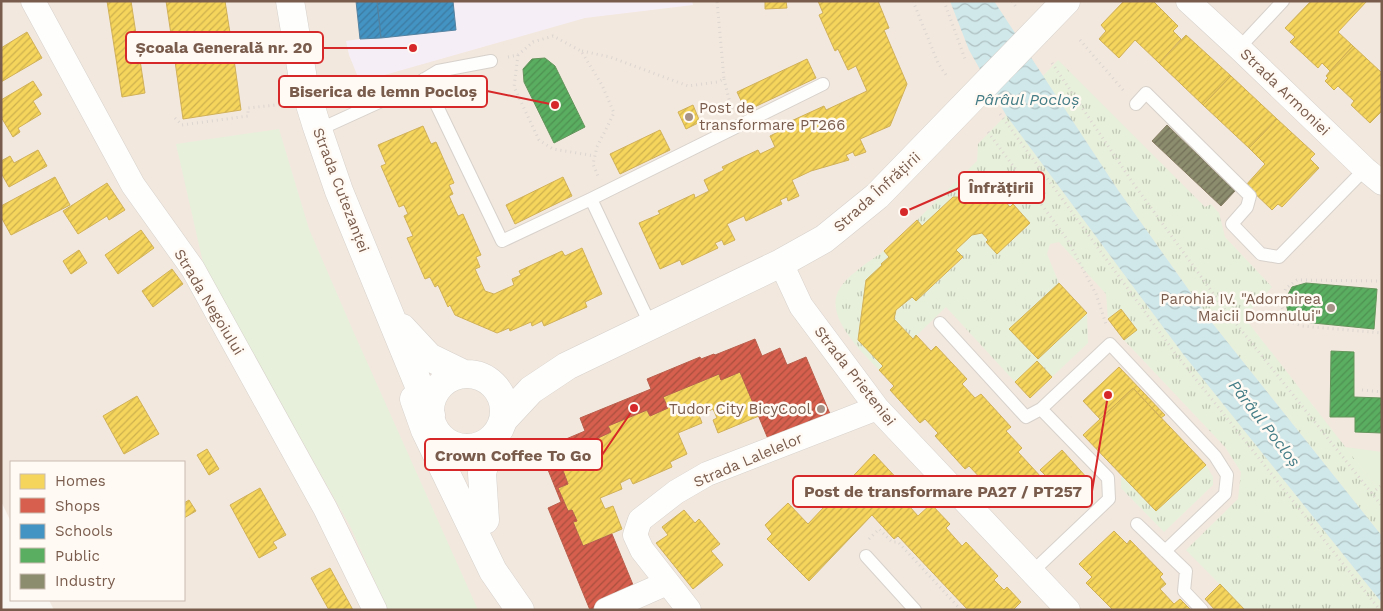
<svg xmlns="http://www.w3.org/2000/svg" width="1383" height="611" font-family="'Work Sans',sans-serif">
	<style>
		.residential { fill: #f2e8de }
		.education { fill: #f6eef6 }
		.grass { fill: url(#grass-tufts) }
		.green { fill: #e7f0db }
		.water { fill: url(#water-waves) }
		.homes { fill: url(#homes-hatch); stroke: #d1b158 }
		.shops { fill: url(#shops-hatch); stroke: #ba5f4d }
		.schools { fill: url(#schools-hatch); stroke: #5482a0 }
		.public { fill: url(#public-hatch); stroke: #64955b }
		.industry { fill: url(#industry-hatch); stroke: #877e64 }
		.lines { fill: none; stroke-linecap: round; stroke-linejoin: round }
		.service-casing { stroke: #d7d1cb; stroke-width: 14 }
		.minor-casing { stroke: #d7d1cb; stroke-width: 25 }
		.tertiary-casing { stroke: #d7d1cb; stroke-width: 29 }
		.path { stroke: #dcd5d0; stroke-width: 3; stroke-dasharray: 1 4; stroke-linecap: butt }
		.service { stroke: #fefefd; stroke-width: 12 }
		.minor { stroke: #fefefd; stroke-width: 24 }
		.tertiary { stroke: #fefefd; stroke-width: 28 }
		.poi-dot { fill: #a69286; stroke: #fffaf3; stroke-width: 2 }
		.labels { text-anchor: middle; stroke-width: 5; stroke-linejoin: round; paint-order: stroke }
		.street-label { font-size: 15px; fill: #7a5c4d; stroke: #fffaf3 }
		.poi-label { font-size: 15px; fill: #7a5c4d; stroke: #fffaf3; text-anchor: end }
		.water-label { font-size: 16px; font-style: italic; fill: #437c86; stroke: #fffaf3 }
		.leader { fill: none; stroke: #d62828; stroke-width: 2 }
		.callout-dot { fill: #d62828; stroke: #fffaf3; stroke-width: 2 }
		.callout { fill: #fffaf3; stroke: #d62828; stroke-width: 2 }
		.callout-label { font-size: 16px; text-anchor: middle; font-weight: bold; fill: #7a5c4d }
	</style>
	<defs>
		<pattern id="grass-tufts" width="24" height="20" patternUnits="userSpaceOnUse" patternTransform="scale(1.25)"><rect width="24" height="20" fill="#e7f0db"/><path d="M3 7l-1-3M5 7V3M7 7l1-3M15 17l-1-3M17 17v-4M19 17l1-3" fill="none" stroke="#c0c6b4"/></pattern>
		<pattern id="water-waves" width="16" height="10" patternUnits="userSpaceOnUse" patternTransform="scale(1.25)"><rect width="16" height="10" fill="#d0e8ea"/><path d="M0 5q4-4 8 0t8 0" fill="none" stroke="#aebfc0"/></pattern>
		<pattern id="homes-hatch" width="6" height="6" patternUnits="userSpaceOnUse" patternTransform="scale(1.25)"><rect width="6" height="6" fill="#f6d55c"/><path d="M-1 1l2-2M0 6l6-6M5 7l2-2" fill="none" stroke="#ccb04e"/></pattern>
		<pattern id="shops-hatch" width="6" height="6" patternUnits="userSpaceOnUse" patternTransform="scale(1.25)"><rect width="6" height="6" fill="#d6604d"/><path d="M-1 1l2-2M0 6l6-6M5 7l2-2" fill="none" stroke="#aa4f40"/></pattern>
		<pattern id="schools-hatch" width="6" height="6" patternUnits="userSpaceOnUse" patternTransform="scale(1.25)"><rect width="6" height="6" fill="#4393c3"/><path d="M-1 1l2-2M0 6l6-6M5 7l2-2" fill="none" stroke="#3d7ba1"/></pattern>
		<pattern id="public-hatch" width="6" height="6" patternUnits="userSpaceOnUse" patternTransform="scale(1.25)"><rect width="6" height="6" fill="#5aae61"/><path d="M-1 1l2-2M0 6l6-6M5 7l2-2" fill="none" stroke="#4f9152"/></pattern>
		<pattern id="industry-hatch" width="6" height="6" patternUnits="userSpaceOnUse" patternTransform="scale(1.25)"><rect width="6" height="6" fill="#8c8c6e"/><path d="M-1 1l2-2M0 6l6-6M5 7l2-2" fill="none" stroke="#727058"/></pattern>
	</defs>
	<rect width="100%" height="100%" fill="#f9f5f0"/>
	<path class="residential" d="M1,1H1382V610H54L49,600H184V462H11V522L1,501Z"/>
	<path class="education" d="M356,1H692L693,5L585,18L360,82L349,55L346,41L360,39Z"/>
	<path class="grass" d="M1058,60L1205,207L1211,204L1219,213L1225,237L1272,287L1244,317L1382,494V536L1213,324L1118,190L1043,76Z
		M1006,115L1183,354L1382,603V610H1245L1186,550L1238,499L1241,472L1225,447L1124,340L1137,329L1121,309L1108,319L1106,294L1059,242L1050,244L1047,254L1059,283L1087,313L1088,343L1052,377L1037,361L1015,382L946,307L913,339L894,319L896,310L912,297L916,301L963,258L956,250L972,235L982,233L988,240L986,243L997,254L1030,223L1013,205L1010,207L1002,198L954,197L922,226L917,220L977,161L978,144Z
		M884,251L889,257L881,264L882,265L866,280L858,340L883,366L879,370C862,352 822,315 840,288C850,273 869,262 884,251Z
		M1206,465L1213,477V485L1164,532L1121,488V475L1156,511Z"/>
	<path class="green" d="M279,129L309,229L354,333L478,610H388L350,526L204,267L176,144Z
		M1345,447L1382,452V494Z"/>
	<path class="water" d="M950,1H994L1118,190L1213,324L1382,536V603L1183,354L1006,115L969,50Z"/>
	<path class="homes" d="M107,1H131L145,93L122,97Z
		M166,1H225L233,52L175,61Z
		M765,1H786L787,8L765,9Z
		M818,1H878L889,28L884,30L907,84L890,126L860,139L866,152L855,156L853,152L846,155L849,160L811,171L792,180L799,196L788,201L787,197L780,200L782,204L746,221L744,216L727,224L735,240L724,245L722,240L715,243L718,248L682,265L680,260L660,269L639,223L660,214L658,211L694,194L695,198L709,191L704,180L724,170L722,167L758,150L760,154L775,147L770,136L790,126L789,122L824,106L826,110L867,91L856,66L848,70L838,49L835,51L819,15L823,13Z
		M1124,1H1153L1178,26L1173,31L1181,39L1159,63L1135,40L1119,58L1099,39L1106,31L1101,25Z
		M1311,1H1367L1338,32L1353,46L1330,71L1322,63L1318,68L1290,42L1295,37L1285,28Z
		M27,32L42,58L1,82V48Z
		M1186,35L1231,76L1203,105L1159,63Z
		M1353,46L1382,73V111L1370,123L1351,105L1354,101L1338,86L1334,90L1325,81L1328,78L1326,76L1330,71Z
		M233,52L241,110L183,119L175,61Z
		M807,59L816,78L746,111L737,92Z
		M1231,76L1277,119L1249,148L1203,105Z
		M33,81L42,95L33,101L41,114L18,128L20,132L13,137L1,117V100Z
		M693,105L700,122L686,129L678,112Z
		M1277,119L1315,154L1310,159L1319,168L1282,207L1278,204L1272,210L1246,185L1265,164L1249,148Z
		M423,126L431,144L436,142L454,183L449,185L453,194L449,196L458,216L463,214L481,255L476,257L480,267L475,269L485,291L494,294L514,285L512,279L521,275L519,271L562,251L565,256L582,248L602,294L585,302L587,307L544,326L542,321L532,326L531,322L510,331L509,328L497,333L455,315L450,305L448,307L438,285L435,287L430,277L425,279L407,238L413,236L404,216L408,214L404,205L399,207L381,166L386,164L378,145Z
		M660,130L670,150L620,174L610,154Z
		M38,150L47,166L9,187L1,173V161L10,156L14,163Z
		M55,177L70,205L11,235L1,217V206Z
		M563,177L572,196L515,224L506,205Z
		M107,183L125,210L109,220L107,216L78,234L63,211Z
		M953,197L1002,198L1010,207L1013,204L1030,223L997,254L986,242L988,240L982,233L972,235L956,250L963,257L916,301L912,297L896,310L894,319L913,339L916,335L931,351L936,346L967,379L962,384L975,398L981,394L1011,427L1006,431L1022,448L1018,452L1042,478L1047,477L1040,470L1062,450L1088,479L1063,503H1015L1005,492L1002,494L989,479L985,483L969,466L965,469L935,436L938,433L925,419L920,423L890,390L894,386L879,370L883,366L858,340L866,280L882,265L881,264L889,257L884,251L917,220L922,226Z
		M141,230L154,248L118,274L105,255Z
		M79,250L87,263L71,274L63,261Z
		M172,269L183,284L153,307L142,291Z
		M1059,283L1087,313L1038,359L1009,329Z
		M1121,309L1137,330L1124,340L1108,319Z
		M1037,361L1052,377L1030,398L1015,382Z
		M1119,367L1165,415L1161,418L1133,388L1100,419L1083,401Z
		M740,372L759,416L718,433L713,420L717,418L713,409L699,415L702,423L678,433L687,454L670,462L672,467L633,484L630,478L620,483L622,489L600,498L605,509L613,506L622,529L583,546L573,522L577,521L572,510L568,511L558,488L568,484L562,468L596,454L592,447L600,443L598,438L611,432L608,426L647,410L650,416L668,408L663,397L719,374L721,380Z
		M1133,388L1206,465L1156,511L1083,435Z
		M137,396L159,434L124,454L103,416Z
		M207,449L219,469L209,475L197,455Z
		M874,454L917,500L910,507L918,516L931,504L950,524L946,528L962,546L966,542L998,576L994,580L1004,590L1007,587L1021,602L1013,610H968L898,536L894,539L872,515L809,581L767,539L772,534L765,525L788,503L808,524Z
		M260,488L286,535L273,542L277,548L259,558L230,505Z
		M189,500L196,511L184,518V503Z
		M684,510L695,523L699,519L720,544L711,551L723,565L693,589L656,543L668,535L662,527Z
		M1114,531L1127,544L1130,540L1163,574L1160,577L1166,584L1160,589L1174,604L1180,599L1191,610H1113L1086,583L1092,577L1079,564Z
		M330,568L353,610H329L311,578Z
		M1220,584L1245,610H1215L1205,599Z"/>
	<path class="shops" d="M755,339L762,356L780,348L787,365L806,357L833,421L771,446L740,372L721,380L719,374L663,397L668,408L650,416L647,410L608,426L611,432L598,438L600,443L592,447L596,454L562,468L568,484L558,488L568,511L572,510L577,521L573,522L583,546L612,534L636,592L590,610L548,508L561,502L540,450L585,431L580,418L651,389L647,379L700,357L701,359L714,354L715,355Z"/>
	<path class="schools" d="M356,1H377L381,38L360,39Z
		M377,1H453L456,30L381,38Z"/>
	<path class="public" d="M545,58L555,66L585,127L554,143L524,82L523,69L532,59Z
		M1306,283L1377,289L1374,329L1303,322L1289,315L1285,300L1292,287Z
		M1331,351L1354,352V397L1382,398V433L1355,432V417H1330Z"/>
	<path class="industry" d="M1167,125L1235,191L1221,206L1152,141Z"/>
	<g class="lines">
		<defs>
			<path id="service" d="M1239,48L1283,1
				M424,79L502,241L591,199L823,84
				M1136,104L1146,93L1250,196L1247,207L1232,224L1261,254L1279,257L1365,169
				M318,130L410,88L438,71L491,61
				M591,199L651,326
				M940,323L1026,417L1041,409L1108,478L1109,499L1032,572
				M1041,409L1110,344L1215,456L1227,475L1225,494L1165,551
				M1137,524L1186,571L1184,591L1202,610
				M866,556L915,610"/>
			<path id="minor" d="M33,1L133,185L193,269L325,508L375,610
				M1188,1L1239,48L1365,169L1382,183
				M781,263L801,306L877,408L1068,610
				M606,610L667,583
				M689,610L642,550L635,535L640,520L676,492L707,474L877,408"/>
			<path id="tertiary" d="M290,1L304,85L317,127L339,191L431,415
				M402,328L429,357L464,374
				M430 411a37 37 0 1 1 74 0a37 37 0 1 1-74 0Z
				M414,399L425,430L493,571L520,610
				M504,419L531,390L567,366L781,263L824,239L877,196L1066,1
				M485,520L482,473L492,439"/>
		</defs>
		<use href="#service" class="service-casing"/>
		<use href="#minor" class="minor-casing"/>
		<use href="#tertiary" class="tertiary-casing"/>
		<path class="path" d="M913,1L938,63L948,78
			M944,1L965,59
			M1012,1L1016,7
			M1080,40L1124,91
			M582,51L610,57L688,86L717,82L724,79L717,1
			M518,55L514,87L539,140L553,149L595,156
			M508,57L518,55L533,42L553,36L581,51L602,85L614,113L597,147L593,164L598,176
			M1052,63L1133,183L1226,311L1382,506
			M724,79L730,103L733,110
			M1000,114L1175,353L1380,610
			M175,118L182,125L248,116V108L285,104
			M988,132L1067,239L1096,294L1107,327
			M1382,281L1297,280L1286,288L1280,303L1288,321L1302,326L1382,333
			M1362,390L1382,392
			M1372,493L1382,485
			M869,539L879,529L892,542H898L961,610"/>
		<use href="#service" class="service"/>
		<use href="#minor" class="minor"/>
		<use href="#tertiary" class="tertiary"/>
	</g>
	<g class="poi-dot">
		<circle cx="689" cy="117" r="5"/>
		<circle cx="1331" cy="308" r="5"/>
		<circle cx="821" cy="409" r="5"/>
	</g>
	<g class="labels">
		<g class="street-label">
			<text transform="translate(1285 92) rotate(44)" y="5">Strada Armoniei</text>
			<text transform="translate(341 190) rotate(69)" y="5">Strada Cutezanței</text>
			<text transform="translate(877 192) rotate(-42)" y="5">Strada Înfrățirii</text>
			<text transform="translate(209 302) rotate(59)" y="5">Strada Negoiului</text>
			<text transform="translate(855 376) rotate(52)" y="5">Strada Prieteniei</text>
			<text transform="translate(748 460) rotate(-23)" y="5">Strada Lalelelor</text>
		</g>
		<g class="poi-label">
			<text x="699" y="113" text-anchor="start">Post de<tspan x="699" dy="17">transformare PT266</tspan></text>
			<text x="1321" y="304">Parohia IV. "Adormirea<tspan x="1321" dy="17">Maicii Domnului"</tspan></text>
			<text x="811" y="414">Tudor City BicyCool</text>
		</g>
		<g class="water-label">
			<text x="1027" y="105">Pârâul Pocloș</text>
			<text transform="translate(1265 423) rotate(52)" y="6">Pârâul Pocloș</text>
		</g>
	</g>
	<path class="leader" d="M413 48L323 48M555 105L487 91M904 212L959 188M634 408L602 455M1108 395L1092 491"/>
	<g class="callout-dot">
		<circle cx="413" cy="48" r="5"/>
		<circle cx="555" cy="105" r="5"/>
		<circle cx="904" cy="212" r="5"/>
		<circle cx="634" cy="408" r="5"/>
		<circle cx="1108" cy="395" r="5"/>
	</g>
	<g class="callout">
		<rect x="126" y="32" width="197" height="31" rx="5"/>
		<rect x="279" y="76" width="208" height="31" rx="5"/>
		<rect x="959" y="172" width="85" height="31" rx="5"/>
		<rect x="425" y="439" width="177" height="31" rx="5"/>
		<rect x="793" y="476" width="299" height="31" rx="5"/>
	</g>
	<g class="callout-label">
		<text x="224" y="53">Școala Generală nr. 20</text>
		<text x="383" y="97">Biserica de lemn Pocloș</text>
		<text x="1001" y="193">Înfrățirii</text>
		<text x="513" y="461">Crown Coffee To Go</text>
		<text x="943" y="497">Post de transformare PA27 / PT257</text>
	</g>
	<rect width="1383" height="611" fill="none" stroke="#7a5c4d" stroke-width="5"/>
	<rect x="10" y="461" width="175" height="140" fill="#fffaf3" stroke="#cabbb1"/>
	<rect x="20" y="474" width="25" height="15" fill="#f6d55c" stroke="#cabbb1"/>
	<text x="55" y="486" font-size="15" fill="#7a5c4d">Homes</text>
	<rect x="20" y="498" width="25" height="15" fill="#d6604d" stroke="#cabbb1"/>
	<text x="55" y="511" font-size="15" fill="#7a5c4d">Shops</text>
	<rect x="20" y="524" width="25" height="15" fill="#4393c3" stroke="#cabbb1"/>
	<text x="55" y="536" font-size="15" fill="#7a5c4d">Schools</text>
	<rect x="20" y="548" width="25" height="15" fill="#5aae61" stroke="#cabbb1"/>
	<text x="55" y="561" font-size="15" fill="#7a5c4d">Public</text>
	<rect x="20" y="574" width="25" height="15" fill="#8c8c6e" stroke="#cabbb1"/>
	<text x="55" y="586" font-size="15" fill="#7a5c4d">Industry</text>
</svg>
